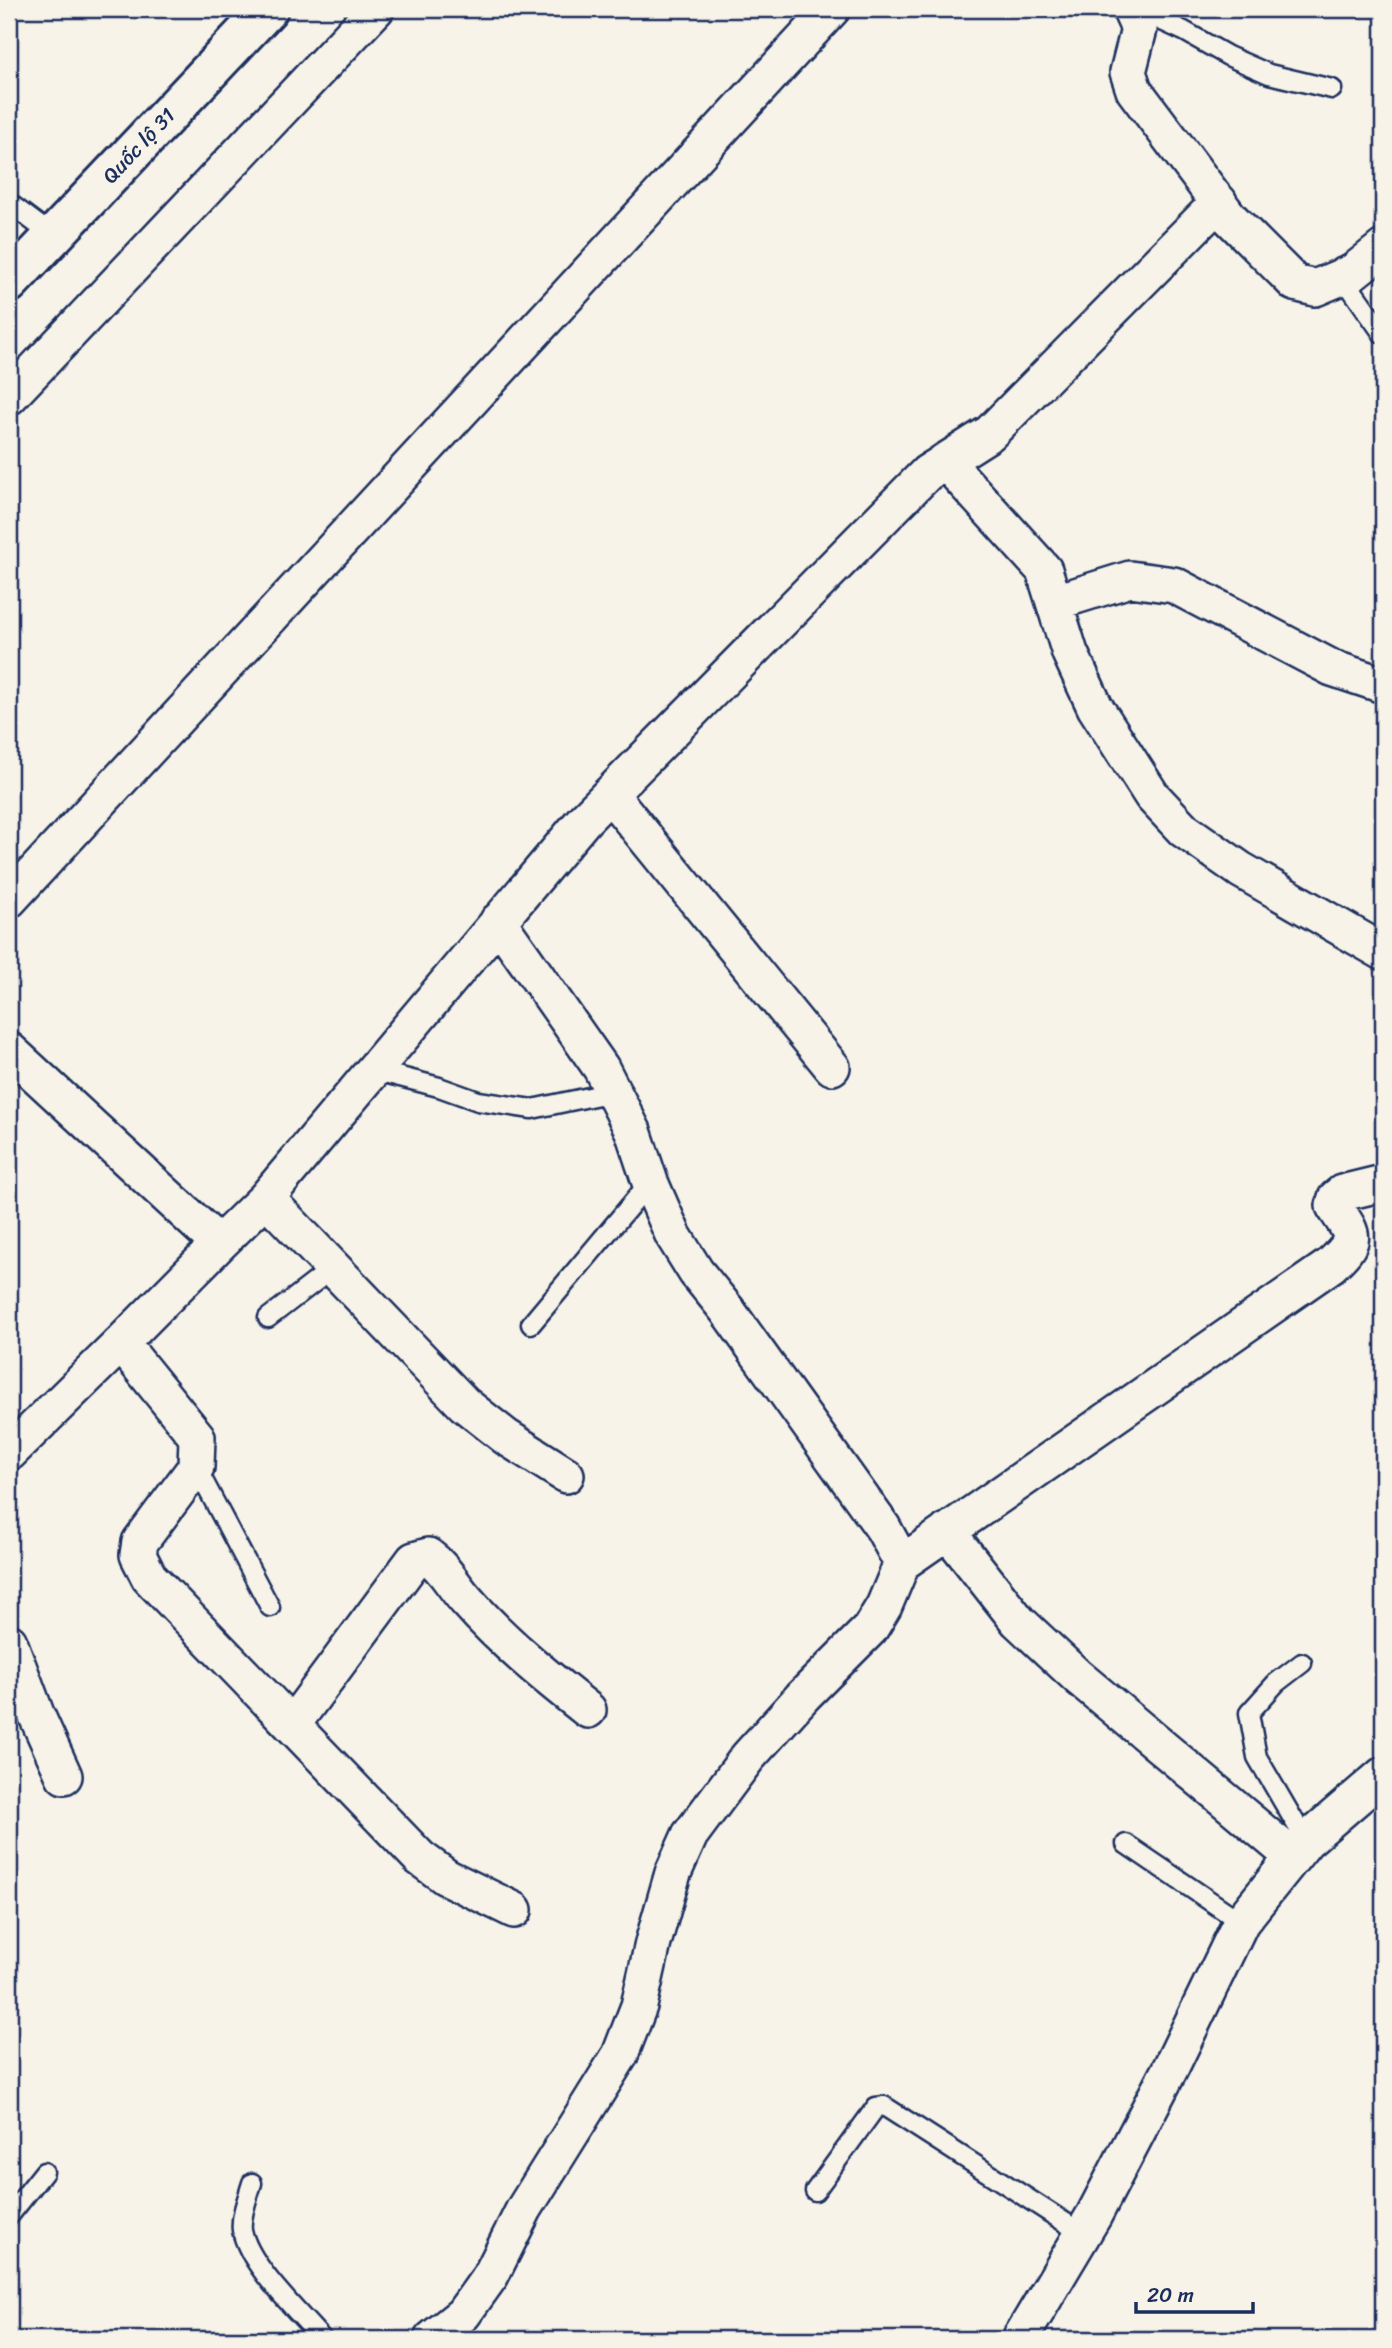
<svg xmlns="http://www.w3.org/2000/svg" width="1392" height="2348" font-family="Sriracha,sans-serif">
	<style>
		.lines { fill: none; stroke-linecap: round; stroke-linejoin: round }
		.service-casing { stroke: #1b2f5e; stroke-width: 23 }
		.minor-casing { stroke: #1b2f5e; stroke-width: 40 }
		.trunk-casing { stroke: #1b2f5e; stroke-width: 44 }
		.service { stroke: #f7f3e8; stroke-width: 18 }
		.minor { stroke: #f7f3e8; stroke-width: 35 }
		.trunk { stroke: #f7f3e8; stroke-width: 38 }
		.labels { text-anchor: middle; stroke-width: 5; stroke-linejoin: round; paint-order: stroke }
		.street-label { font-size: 21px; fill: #1b2f5e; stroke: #f7f3e8 }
	</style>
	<rect width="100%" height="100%" fill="#f7f3e8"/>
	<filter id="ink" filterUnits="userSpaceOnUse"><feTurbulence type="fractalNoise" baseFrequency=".0143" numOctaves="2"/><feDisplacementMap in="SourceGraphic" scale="14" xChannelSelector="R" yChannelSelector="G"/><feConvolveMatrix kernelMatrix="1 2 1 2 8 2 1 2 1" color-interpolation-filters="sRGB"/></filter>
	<g filter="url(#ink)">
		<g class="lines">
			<defs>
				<path id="service" d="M1136,9L1184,31L1228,56L1269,74L1332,89
					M9,203L53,236
					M1343,277L1383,334
					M373,1070L439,1087L478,1101L532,1109L613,1092
					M268,1318L333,1268
					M531,1324L650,1182
					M196,1467L270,1607
					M1302,1663L1276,1683L1249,1713L1257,1757L1306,1841
					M1126,1844L1241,1922
					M252,2183C248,2197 240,2216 242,2230C249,2266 298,2311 322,2339
					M815,2191L876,2107L884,2106L1083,2234
					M9,2216L44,2172"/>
				<path id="minor" d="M1130,9L1139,29L1128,72L1134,90L1230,218L1295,283L1315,288L1353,272L1383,248
					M9,397L376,9
					M945,461L1044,570L1070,653L1095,707L1152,796L1184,830L1241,870L1383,952
					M1056,602L1130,579L1174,585L1332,668L1383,685
					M610,794L832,1067
					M9,900L832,9
					M9,1050L219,1244L121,1343L9,1453
					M266,1198L464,1404L506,1437L566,1475
					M219,1244L266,1198L584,820L927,473L990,433L1219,202
					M121,1343L197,1437L196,1467L140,1542L138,1555L149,1577L420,1858L446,1877L514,1910
					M947,1531L1018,1621L1078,1677L1293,1857
					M902,1563L1331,1265C1360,1238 1353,1235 1334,1206L1336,1198L1342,1193L1383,1183
					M9,1642L36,1714L64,1776
					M292,1725L414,1560L428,1556C445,1568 453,1586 467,1601C503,1642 545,1676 588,1710
					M432,2339L463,2314L491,2275L524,2209L620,2055L639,2006L653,1943L673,1873L690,1835L748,1757L804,1695L870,1629L884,1606L902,1563L883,1528L727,1310L696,1272L673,1235L650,1182L633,1131L601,1068L498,921
					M1020,2339L1094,2215L1171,2067L1241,1922L1306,1841L1383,1775"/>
				<g id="trunk">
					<path id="s1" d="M9,283L268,9"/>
				</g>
			</defs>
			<use href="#service" class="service-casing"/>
			<use href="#minor" class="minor-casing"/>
			<use href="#trunk" class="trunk-casing"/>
			<use href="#service" class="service"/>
			<use href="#minor" class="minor"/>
			<use href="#trunk" class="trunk"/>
		</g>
	</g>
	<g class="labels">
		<g class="street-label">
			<text dy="7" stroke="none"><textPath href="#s1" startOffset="189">Quốc lộ 31</textPath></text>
		</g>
	</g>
	<rect width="1392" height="2348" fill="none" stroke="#f7f3e8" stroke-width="35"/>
	<rect x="18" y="18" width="1357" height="2313" fill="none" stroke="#1b2f5e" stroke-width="2.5" filter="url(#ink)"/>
	<path d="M1136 2302v10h117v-10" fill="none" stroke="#1b2f5e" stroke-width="3.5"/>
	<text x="1147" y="2302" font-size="21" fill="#1b2f5e" stroke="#f7f3e8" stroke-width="5" paint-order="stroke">20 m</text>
</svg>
